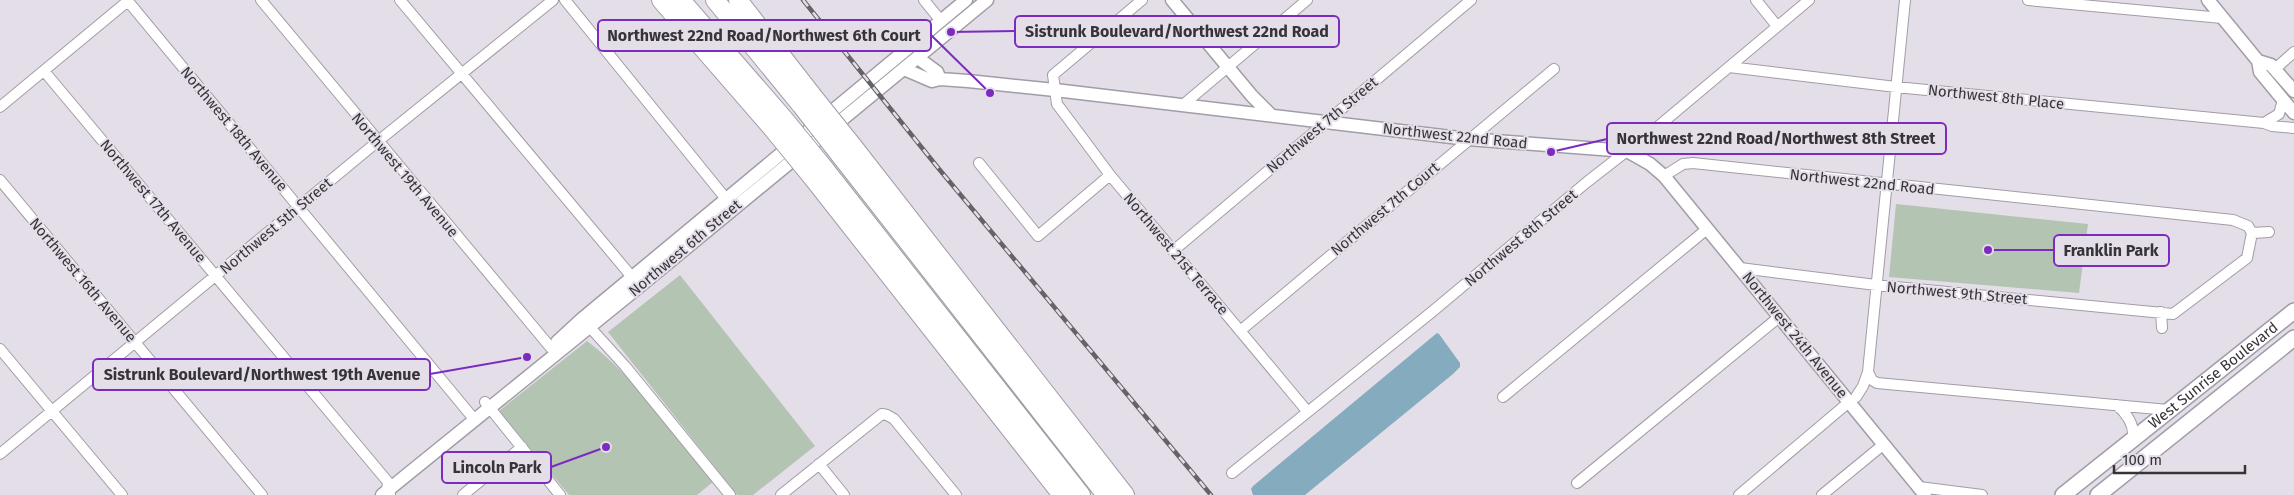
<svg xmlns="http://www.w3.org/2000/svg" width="2294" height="495" font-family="'Fira Sans',sans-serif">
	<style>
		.green { fill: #b3c4b3 }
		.water { fill: #85abbe }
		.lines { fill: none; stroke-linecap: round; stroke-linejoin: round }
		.minor-casing { stroke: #a19ca6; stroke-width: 12 }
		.tertiary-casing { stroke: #a19ca6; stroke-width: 15 }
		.primary-casing { stroke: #a19ca6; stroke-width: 18 }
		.motorway-casing { stroke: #a19ca6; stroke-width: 20 }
		.minor { stroke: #fff; stroke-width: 10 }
		.tertiary { stroke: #fff; stroke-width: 12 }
		.primary { stroke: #fff; stroke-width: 15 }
		.motorway { stroke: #fff; stroke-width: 18 }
		.rail-casing { stroke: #656268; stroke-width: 4.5 }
		.rail { stroke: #e4dee9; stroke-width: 2.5; stroke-dasharray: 8; stroke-linecap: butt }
		.motorway-bridge-casing { stroke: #a19ca6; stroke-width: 20; stroke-linecap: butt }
		.motorway-bridge { stroke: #fff; stroke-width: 18 }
		.labels { text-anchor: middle; stroke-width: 4; stroke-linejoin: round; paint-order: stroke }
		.street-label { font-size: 15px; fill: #373439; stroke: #e4dee9 }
		.leader { fill: none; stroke: #7b2cbf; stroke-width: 2 }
		.callout-dot { fill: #7b2cbf; stroke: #e4dee9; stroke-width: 2 }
		.callout { fill: #e4dee9; stroke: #7b2cbf; stroke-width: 2 }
		.callout-label { font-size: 16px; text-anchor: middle; font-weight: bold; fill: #373439 }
	</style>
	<rect width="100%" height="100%" fill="#e4dee9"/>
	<path class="green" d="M1896,204L2088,224L2079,293L1889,277Z
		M680,275L815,446L753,495H737L608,332Z
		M587,341C637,379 674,434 713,482L697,495H569L499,411Z"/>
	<path class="water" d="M1437,333L1439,334L1460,363V367L1453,374L1305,495H1253L1251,489L1253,486Z"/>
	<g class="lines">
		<defs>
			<path id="minor" d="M127,0L474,419
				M261,0L551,348
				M400,0L632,277
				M565,0L731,205
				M924,0L941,21
				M1142,0L1053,75L1057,104L1081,136L1110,175L1307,411
				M1756,0L1777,26
				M1905,0L1868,372L1872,380L1877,383L2168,410
				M2028,0L2222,18
				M1729,67L1896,87L2264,123L2272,126L2294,128
				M2275,69L2294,52
				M44,71L388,482L387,491L390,494
				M1184,104L1307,0
				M0,107L128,1
				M2264,123L2279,114L2283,100
				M979,163L1038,236L1110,175
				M1664,176L1683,164L1693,163L2233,220L2248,226L2252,233
				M0,180L262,495
				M2252,233L2269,232
				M1173,251L1471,0
				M1740,268L1876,285L2173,314L2247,258L2252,233
				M2161,312L2162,328
				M586,323L625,366L730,495
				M1240,331L1554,69
				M0,349L122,495
				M1503,397L1707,229
				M1856,397L1863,386L1868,372
				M485,402L560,495
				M2117,405C2127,414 2135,425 2133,439
				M0,454L377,142L553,0
				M819,464L844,495
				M1232,473L1433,311L1587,182L1655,129L1809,0
				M1577,483L1779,317
				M1919,487L1982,495
				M463,495L522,447
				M781,495L882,414L887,415L894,419L956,495
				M1739,495L1849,402
				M1822,495L1884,444"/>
			<path id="tertiary" d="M1172,0L1252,96L1270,114
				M2208,0L2258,61L2260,72L2294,113
				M918,58L937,72L940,79
				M2258,61L2271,65L2294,91
				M904,69L932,81L940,79L968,81L1055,90L1468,139L1627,151L1650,164L1664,176L1925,495
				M557,342L583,318L966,0
				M382,495L640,286L987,0"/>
			<g id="primary">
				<path id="s1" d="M2063,495L2294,311"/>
				<path d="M2098,495L2294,338"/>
			</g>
			<path id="motorway" d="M661,0L772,128
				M681,0L784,119
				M715,0L801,105
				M738,0L812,95
				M852,145L1125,495
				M840,155L1106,495
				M824,168L1081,495
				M812,177L1062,495"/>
		</defs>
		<use href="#minor" class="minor-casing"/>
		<use href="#tertiary" class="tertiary-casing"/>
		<use href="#primary" class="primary-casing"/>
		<use href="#motorway" class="motorway-casing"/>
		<use href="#minor" class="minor"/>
		<use href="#tertiary" class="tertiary"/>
		<use href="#primary" class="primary"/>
		<use href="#motorway" class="motorway"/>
		<defs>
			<path id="rail" d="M803,0L939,169L1211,495"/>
		</defs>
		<use href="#rail" class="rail-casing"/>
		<use href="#rail" class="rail"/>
		<defs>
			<path id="motorway-bridge" d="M812,95L852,145
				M801,105L840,155
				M784,119L824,168
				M772,128L812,177"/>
		</defs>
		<use href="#motorway-bridge" class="motorway-bridge-casing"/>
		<use href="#motorway-bridge" class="motorway-bridge"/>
	</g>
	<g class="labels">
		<g class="street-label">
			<text transform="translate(1996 97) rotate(6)" y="5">Northwest 8th Place</text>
			<text transform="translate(1322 125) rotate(-40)" y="5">Northwest 7th Street</text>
			<text transform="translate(234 129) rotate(50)" y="5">Northwest 18th Avenue</text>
			<text transform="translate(1455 136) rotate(6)" y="5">Northwest 22nd Road</text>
			<text transform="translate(405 175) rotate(50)" y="5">Northwest 19th Avenue</text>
			<text transform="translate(1862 182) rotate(6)" y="5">Northwest 22nd Road</text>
			<text transform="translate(153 201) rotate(50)" y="5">Northwest 17th Avenue</text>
			<text transform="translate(1385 209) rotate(-40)" y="5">Northwest 7th Court</text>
			<text transform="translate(276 226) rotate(-40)" y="5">Northwest 5th Street</text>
			<text transform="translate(1521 238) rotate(-40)" y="5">Northwest 8th Street</text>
			<text transform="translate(685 248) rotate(-40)" y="5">Northwest 6th Street</text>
			<text transform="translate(1176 254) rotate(50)" y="5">Northwest 21st Terrace</text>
			<text transform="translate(83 280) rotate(50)" y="5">Northwest 16th Avenue</text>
			<text transform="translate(1957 293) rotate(5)" y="5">Northwest 9th Street</text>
			<text transform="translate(1795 335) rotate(51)" y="5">Northwest 24th Avenue</text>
			<text dy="5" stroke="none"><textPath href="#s1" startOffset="192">West Sunrise Boulevard</textPath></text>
		</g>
	</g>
	<path class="leader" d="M951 32L1015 31M990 93L931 35M1551 152L1607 139M1988 250L2054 250M527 357L430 374M606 447L551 467"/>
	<g class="callout-dot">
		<circle cx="951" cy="32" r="5"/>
		<circle cx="990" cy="93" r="5"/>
		<circle cx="1551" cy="152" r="5"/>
		<circle cx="1988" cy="250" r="5"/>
		<circle cx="527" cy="357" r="5"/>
		<circle cx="606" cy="447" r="5"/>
	</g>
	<g class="callout">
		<rect x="1015" y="16" width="324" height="31" rx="5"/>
		<rect x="598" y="20" width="333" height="31" rx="5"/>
		<rect x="1607" y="123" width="339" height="31" rx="5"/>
		<rect x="2054" y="235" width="115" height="31" rx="5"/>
		<rect x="93" y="359" width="337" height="31" rx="5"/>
		<rect x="442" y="452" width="109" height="31" rx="5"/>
	</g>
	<g class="callout-label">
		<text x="1177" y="37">Sistrunk Boulevard/Northwest 22nd Road</text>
		<text x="764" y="41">Northwest 22nd Road/Northwest 6th Court</text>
		<text x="1776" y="144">Northwest 22nd Road/Northwest 8th Street</text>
		<text x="2111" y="256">Franklin Park</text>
		<text x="262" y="380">Sistrunk Boulevard/Northwest 19th Avenue</text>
		<text x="497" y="473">Lincoln Park</text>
	</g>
	<path d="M2114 465v8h131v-8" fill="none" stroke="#373439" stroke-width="2.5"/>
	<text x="2122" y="465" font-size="15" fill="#373439" stroke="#e4dee9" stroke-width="4" paint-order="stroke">100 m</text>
</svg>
